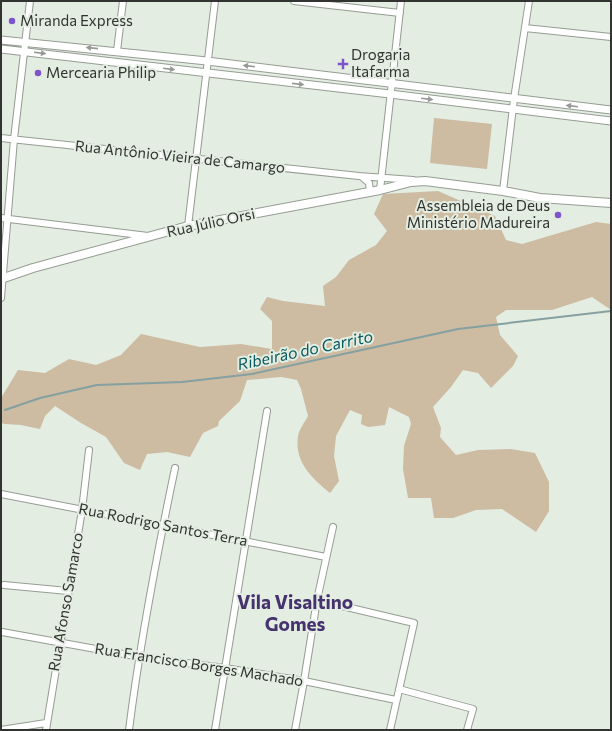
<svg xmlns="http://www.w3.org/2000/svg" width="612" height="731" font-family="Commissioner,sans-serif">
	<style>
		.green { fill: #cdbba2 }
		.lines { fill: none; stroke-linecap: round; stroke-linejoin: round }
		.stream { stroke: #84a0a1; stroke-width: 2 }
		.minor-casing { stroke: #959d93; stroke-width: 8 }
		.tertiary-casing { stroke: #959d93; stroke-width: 9 }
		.secondary-casing { stroke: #959d93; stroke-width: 10 }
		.minor { stroke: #fff; stroke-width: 6 }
		.tertiary { stroke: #fff; stroke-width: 7 }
		.secondary { stroke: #fff; stroke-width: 8 }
		.oneway { fill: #989a98 }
		.poi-dot { fill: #7d54cd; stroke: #e4ede2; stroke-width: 1.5 }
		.labels { text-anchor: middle; stroke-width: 4; stroke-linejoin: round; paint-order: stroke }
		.poi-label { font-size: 15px; fill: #313430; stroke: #e4ede2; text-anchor: start }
		.street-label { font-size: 15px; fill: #313430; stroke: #e4ede2 }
		.water-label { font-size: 16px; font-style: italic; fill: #075a5f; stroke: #e4ede2 }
		.district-label { font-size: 19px; font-weight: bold; fill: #45326e; stroke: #e4ede2 }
	</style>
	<rect width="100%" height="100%" fill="#e4ede2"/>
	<path class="green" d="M434,118L492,124L487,169L430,163Z
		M438,191L495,216L506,240L522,244L596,222L611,224V310L592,297L552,310H506L496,317L500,335L518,356L513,366L491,388L478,373L463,370L451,387L433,407L441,428L440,437L456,455L478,450L511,449L535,453L549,482V511L536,532L502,509L476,510L453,518H434L431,498H408L403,469L404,446L411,424L409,417L389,407L385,425L368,427L361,424L362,415L350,410L336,436L334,456L339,481L330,493C312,478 294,462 298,436C299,429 305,422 308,416L301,389L297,380L281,377L247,380L240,401L219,421L218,426L203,433L190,457L167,452L147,454L140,470L124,463L106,437L81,423L55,406L45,416L40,429L21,425L5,424L1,423V398L18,370L45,373L69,359L96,365L121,355L141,334L200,347L241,344L272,349V321L260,309L267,297L283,301L325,306L323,286L336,277L349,260L376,245L387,231L374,214L383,194Z"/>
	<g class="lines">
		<path class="stream" d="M5,410L40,398L97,385L182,382L252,374L458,329L611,311"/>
		<defs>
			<path id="minor" d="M294,1L400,13
				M525,28L611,37
				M117,51L123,1
				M1,138L359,176L413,180
				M362,177L369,183L370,191
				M380,190L401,1
				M503,191L514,99L529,1
				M1,218L148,236
				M188,226L215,1
				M1,298L14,139L30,1
				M1,494L326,557
				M4,585L68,591
				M317,600L414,623L390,730
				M2,632L140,657L225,668L304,681L396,700
				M399,689L473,709L467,730
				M1,730L46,723
				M46,730L82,510L89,450
				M129,730C140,642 157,554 175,468
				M215,730L267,411
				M295,730L304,681L317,600L333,527"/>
			<path id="tertiary" d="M1,40L207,61L611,110
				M1,49L390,94L611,121"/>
			<path id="secondary" d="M1,279L33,268L188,226L380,190L411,182L425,181L503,191L540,198L611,203"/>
		</defs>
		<use href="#minor" class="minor-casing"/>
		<use href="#tertiary" class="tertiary-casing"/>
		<use href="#secondary" class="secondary-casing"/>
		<use href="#minor" class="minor"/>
		<use href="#tertiary" class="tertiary"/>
		<use href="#secondary" class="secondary"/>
	</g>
	<defs><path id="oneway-solid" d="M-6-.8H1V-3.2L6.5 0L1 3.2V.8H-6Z"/></defs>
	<g class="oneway">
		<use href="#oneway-solid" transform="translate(92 48) rotate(-174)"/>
		<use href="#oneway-solid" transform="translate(40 53) rotate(7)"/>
		<use href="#oneway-solid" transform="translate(249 66) rotate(-173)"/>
		<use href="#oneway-solid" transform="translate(169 69) rotate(7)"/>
		<use href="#oneway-solid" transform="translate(298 84) rotate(6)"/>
		<use href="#oneway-solid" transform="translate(427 99) rotate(7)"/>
		<use href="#oneway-solid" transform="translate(572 106) rotate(-173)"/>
	</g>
	<g class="poi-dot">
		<circle cx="12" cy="21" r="4"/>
		<path d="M341 58h4v4h4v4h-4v4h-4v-4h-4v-4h4z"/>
		<circle cx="38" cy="73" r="4"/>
		<circle cx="558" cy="215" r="4"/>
	</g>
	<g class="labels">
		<g class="poi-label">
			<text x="20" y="26">Miranda Express</text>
			<text x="351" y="60">Drogaria<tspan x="351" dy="17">Itafarma</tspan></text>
			<text x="46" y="78">Mercearia Philip</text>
			<text x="550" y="211" text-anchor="end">Assembleia de Deus<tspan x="550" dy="17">Ministério Madureira</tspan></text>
		</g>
		<g class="street-label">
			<text transform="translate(180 157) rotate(6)" y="5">Rua Antônio Vieira de Camargo</text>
			<text transform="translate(211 223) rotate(-12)" y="5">Rua Júlio Orsi</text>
			<text transform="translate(163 525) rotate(11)" y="5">Rua Rodrigo Santos Terra</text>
			<text transform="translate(66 602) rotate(-80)" y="5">Rua Afonso Samarco</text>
			<text transform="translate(199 665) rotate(9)" y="5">Rua Francisco Borges Machado</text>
		</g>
		<g class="water-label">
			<text transform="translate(305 350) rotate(-12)" y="6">Ribeirão do Carrito</text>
		</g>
		<g class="district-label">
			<text x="295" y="609">Vila Visaltino<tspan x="295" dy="22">Gomes</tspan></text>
		</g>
	</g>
	<rect width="612" height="731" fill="none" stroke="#313430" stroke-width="4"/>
</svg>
